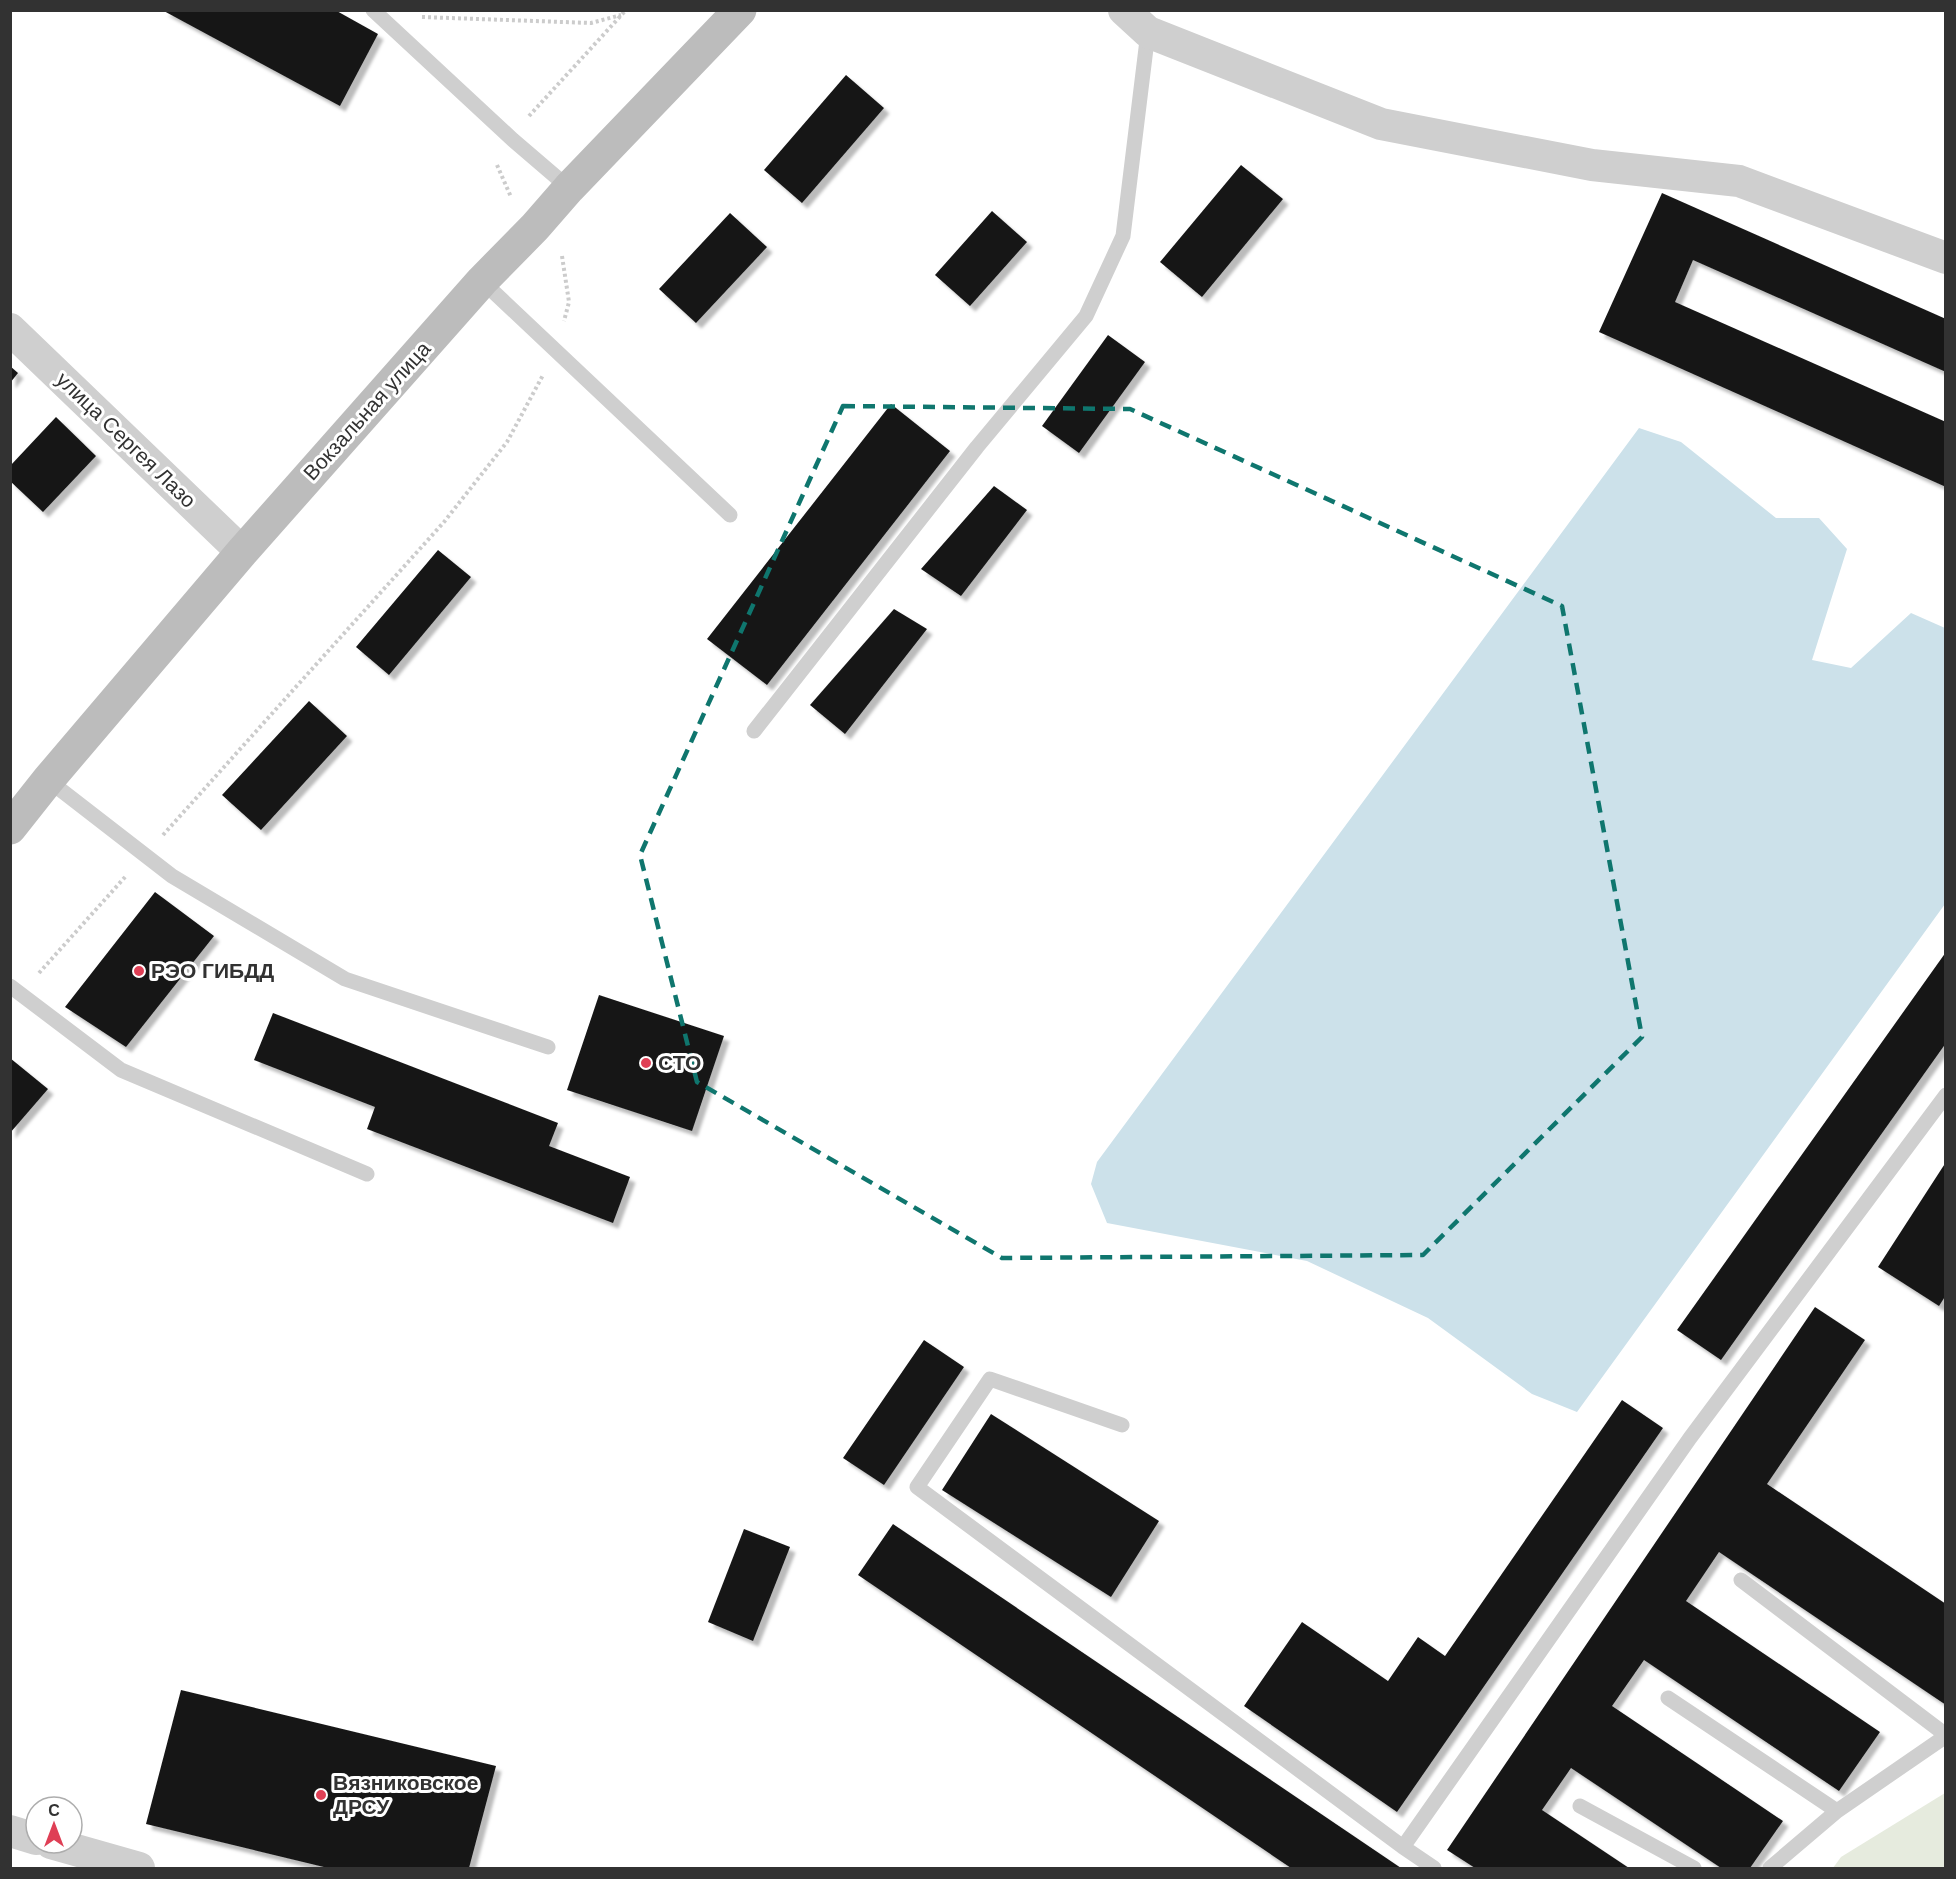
<svg xmlns="http://www.w3.org/2000/svg" width="1956" height="1879" font-family="Helvetica,sans-serif">
	<style>
		.green { fill: #e6ebde }
		.water { fill: #cce1ea }
		.building { fill: #191919; filter: url(#shadow) }
		.lines { fill: none; stroke-linecap: round; stroke-linejoin: round }
		.path { stroke: #ccc; stroke-width: 4; stroke-dasharray: 3 3; stroke-linecap: butt }
		.lane { stroke: #cfcfcf; stroke-width: 15 }
		.street { stroke: #cfcfcf; stroke-width: 32 }
		.secondary { stroke: #bcbcbc; stroke-width: 33 }
		.marked { fill: none; stroke: #0f766e; stroke-width: 4.5; stroke-dasharray: 12 8; stroke-linejoin: round }
		.poi-dot { fill: #df3f55; stroke: #fff; stroke-width: 2 }
		.labels { text-anchor: middle; stroke-width: 6; stroke-linejoin: round; paint-order: stroke }
		.street-label { font-size: 21px; fill: #323232; stroke: #fff }
		.poi-label { font-size: 21px; font-weight: bold; fill: #323232; stroke: #fff; text-anchor: start }
	</style>
	<defs>
		<filter id="shadow"><feDropShadow dx="5.5" dy="5.5" stdDeviation="1.5" flood-color="#0004"/></filter>
	</defs>
	<rect width="100%" height="100%" fill="#fff"/>
	<path class="green" d="M1945,1793V1868H1833L1841,1857Z"/>
	<path class="water" d="M1639,428L1681,442L1776,518H1819L1847,549L1812,660L1851,668L1911,613L1945,628V904L1577,1412L1532,1394L1428,1318L1307,1261L1107,1223L1091,1184L1097,1162Z"/>
	<path class="building" d="M162,10H335L378,34L340,106Z
		M846,75L884,108L802,203L764,170Z
		M1241,165L1283,199L1202,297L1160,262Z
		M1662,193L1946,319V372L1693,260L1675,302L1946,422V487L1599,332Z
		M992,211L1027,242L970,306L935,275Z
		M730,213L767,247L696,323L659,289Z
		M1108,335L1145,362L1079,453L1042,426Z
		M10,366L18,373L10,383Z
		M891,404L950,451L767,685L707,639Z
		M56,417L96,456L43,512L10,481V466Z
		M994,486L1027,510L961,596L921,569Z
		M438,550L471,577L389,675L356,647Z
		M894,609L927,629L845,734L810,705Z
		M309,701L347,736L261,830L222,795Z
		M155,892L214,936L126,1047L65,1007Z
		M1946,952V1043L1721,1360L1677,1330Z
		M599,995L724,1036L692,1131L567,1090Z
		M273,1013L558,1123L549,1146L630,1177L613,1223L367,1129L375,1107L254,1060Z
		M10,1058L48,1089L10,1133Z
		M1946,1162V1295L1939,1306L1878,1267Z
		M1815,1307L1865,1340L1767,1484L1946,1604V1705L1719,1552L1686,1601L1880,1732L1839,1791L1644,1660L1612,1706L1783,1821L1750,1868H1721L1571,1768L1542,1810L1629,1868H1475L1447,1850Z
		M924,1340L964,1367L884,1485L843,1458Z
		M1622,1400L1663,1428L1397,1812L1244,1706L1302,1622L1388,1681L1418,1637L1445,1656Z
		M991,1414L1159,1521L1111,1597L942,1490Z
		M893,1524L1401,1868H1291L858,1575Z
		M744,1529L790,1547L753,1641L708,1622Z
		M181,1690L496,1766L469,1868H328L146,1824Z"/>
	<g class="lines">
		<path class="path" d="M422,17L591,23L621,15
			M529,116L626,10
			M497,165L511,197
			M562,256L569,302L564,321
			M163,835L444,522L507,442L543,375
			M39,973L126,876"/>
		<path class="lane" d="M373,10L513,140L569,188
			M482,281L730,515
			M754,731L977,447L1086,316L1123,236L1148,32
			M48,780L172,876L345,979L548,1047
			M10,986L121,1070L367,1174
			M1122,1425L990,1379L917,1487L1403,1847L1434,1868
			M1741,1580L1946,1735
			M1668,1698L1837,1811
			M1580,1806L1694,1868
			M1403,1847L1690,1438L1946,1095
			M1770,1868L1837,1811L1946,1736"/>
		<path class="street" d="M1124,10L1148,32L1381,124L1592,165L1739,181L1946,258
			M10,329L242,552
			M10,1831L36,1839
			M51,1843L139,1868"/>
		<path class="secondary" d="M10,828L48,780L242,552L482,281L535,227L569,188L740,10"/>
	</g>
	<path class="marked" d="M843,406L1130,409L1562,606L1642,1037L1423,1255L1002,1258L697,1082L640,855Z"/>
	<g class="poi-dot">
		<circle cx="139" cy="971" r="6"/>
		<circle cx="646" cy="1063" r="6"/>
		<circle cx="321" cy="1795" r="6"/>
	</g>
	<g class="labels">
		<g class="street-label">
			<text transform="translate(367 411) rotate(-48)" y="7">Вокзальная улица</text>
			<text transform="translate(126 440) rotate(44)" y="7">улица Сергея Лазо</text>
		</g>
		<g class="poi-label">
			<text x="151" y="978">РЭО ГИБДД</text>
			<text x="658" y="1070">СТО</text>
			<text x="333" y="1790">Вязниковское<tspan x="333" dy="24">ДРСУ</tspan></text>
		</g>
	</g>
	<rect width="1956" height="1879" fill="none" stroke="#323232" stroke-width="24"/>
	<g transform="translate(54 1825)"><circle r="28" fill="#ffffff" stroke="#adadad" stroke-width="1.5"/>
	<path d="M0-4.5L10 22L0 15L-10 22Z" fill="#df3f55"/>
	<text y="-9" font-size="16" font-weight="bold" text-anchor="middle" fill="#323232">С</text>
	</g>
</svg>
